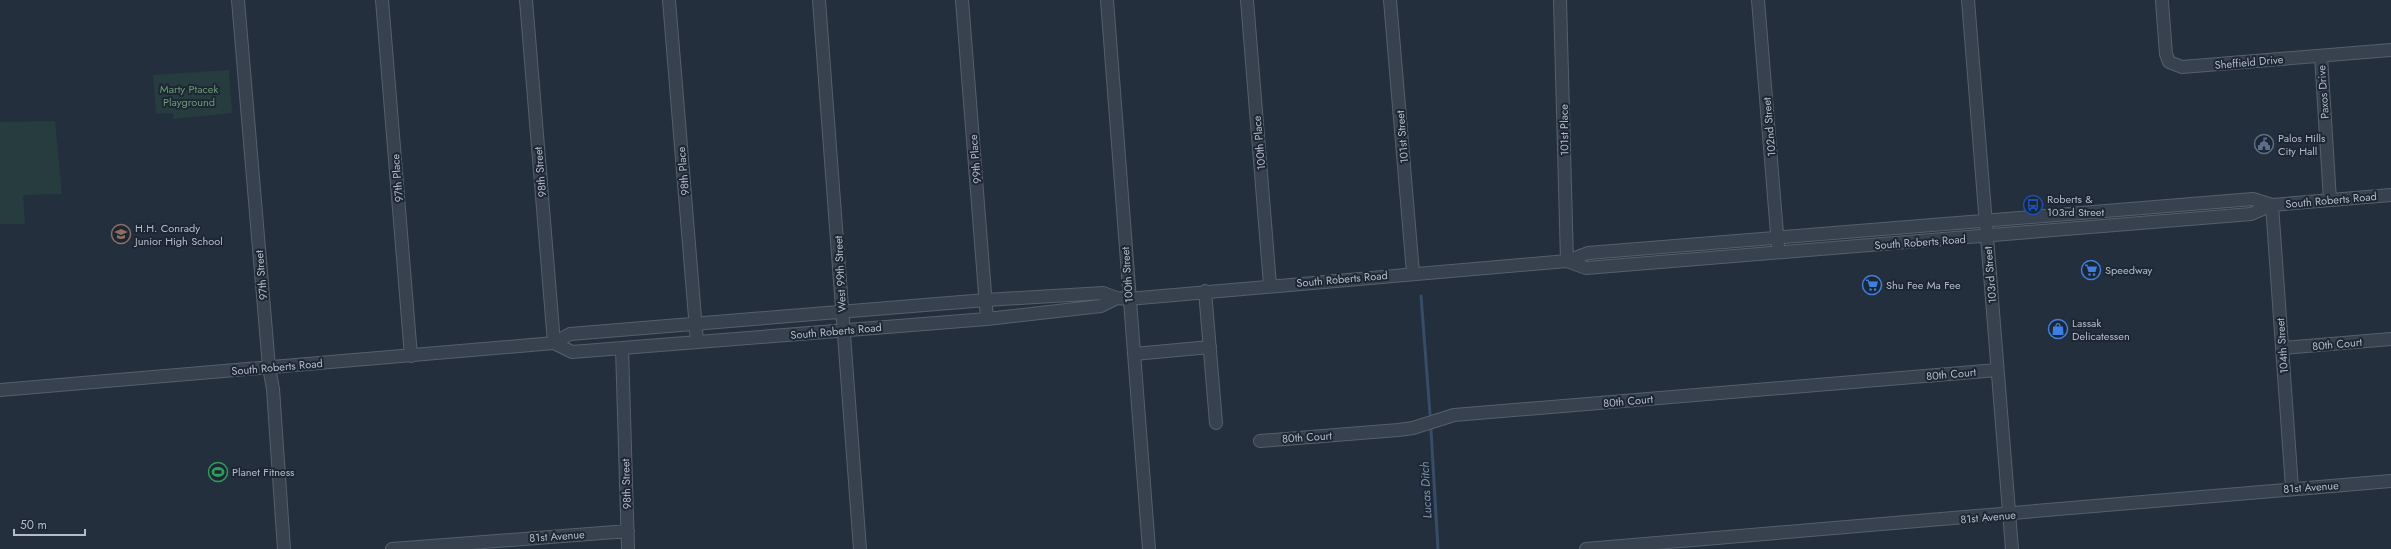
<svg xmlns="http://www.w3.org/2000/svg" width="2391" height="549" font-family="Jost,sans-serif">
	<style>
		.green { fill: #263c3f }
		.lines { fill: none; stroke-linecap: round; stroke-linejoin: round }
		.stream { stroke: #394c67; stroke-width: 3 }
		.minor-casing { stroke: #565f6c; stroke-width: 14 }
		.minor { stroke: #38414e; stroke-width: 12 }
		.labels { text-anchor: middle; stroke-width: 4; stroke-linejoin: round; paint-order: stroke }
		.street-label { font-size: 11px; fill: #b4bcc9; stroke: #1d2633 }
		.park-label { font-size: 11px; fill: #6b9a76; stroke: #1d2633 }
		.poi-label { font-size: 11px; fill: #b4bcc9; stroke: #1d2633; text-anchor: start }
		.water-label { font-size: 12px; font-style: italic; fill: #7c92b1; stroke: #1d2633 }
	</style>
	<rect width="100%" height="100%" fill="#242f3e"/>
	<path class="green" d="M229,70L232,113L174,119L173,113L156,114L153,75Z
		M55,121L62,194L23,195L25,224H0V122Z"/>
	<g class="lines">
		<path class="stream" d="M1421,296L1430,414
			M1431,430L1438,549"/>
		<defs>
			<path id="minor" d="M238,0L269,367L273,389L284,549
				M382,0L411,356
				M526,0L554,343
				M669,0L697,342
				M819,0L860,549
				M962,0L987,319
				M1107,0L1149,549
				M1247,0L1270,285
				M1390,0L1413,273
				M1560,0L1567,261
				M1758,0L1778,246
				M1968,0L2012,549
				M2162,2L2166,54L2169,62L2182,67L2391,50
				M2321,56L2330,200
				M2272,205L2292,488
				M1567,261L1586,268L2251,214L2272,205L2391,195
				M1205,291L1216,423
				M554,343L572,352L987,319L1101,306L1117,298
				M622,348L628,549
				M2282,348L2391,339
				M1134,354L1210,347
				M0,390L554,343L570,334L986,300L1103,293L1117,298L1128,299L1567,261L1588,253L2253,199L2272,205
				M1260,441L1398,430L1413,428L1454,415L1997,370
				M392,549L628,531
				M1586,549L2391,481"/>
		</defs>
		<use href="#minor" class="minor-casing"/>
		<use href="#minor" class="minor"/>
	</g>
	<defs>
		<symbol id="civic-ring" viewBox="-11 -11 22 22"><circle r="9.5" fill="#1d2633" stroke="#5c6f8a" stroke-width="1.5"/><path d="M-.6-6.5H3V-4.5H.6V-3L4-1V1h2V6H-6V1h2V-1L-.6-3ZM-1.2 2.5V6h2.4V2.5Z" fill="#5c6f8a"/></symbol>
		<symbol id="bus-ring" viewBox="-11 -11 22 22"><circle r="9.5" fill="#1d2633" stroke="#1a4fb4" stroke-width="1.5"/><path d="M-5-6H5V4H4V6H2V4H-2V6H-4V4H-5ZM-3.5-4V0h7V-4ZM-3.5 1.2v1.5H-2V1.2ZM2 1.2v1.5H3.5V1.2Z" fill="#1a4fb4"/></symbol>
		<symbol id="school-ring" viewBox="-11 -11 22 22"><circle r="9.5" fill="#1d2633" stroke="#8d6e63" stroke-width="1.5"/><path d="M0-5L7-2L0 1L-7-2ZM-4 1L0 2.5L4 1V4Q0 6-4 4Z" fill="#8d6e63"/></symbol>
		<symbol id="supermarket-ring" viewBox="-11 -11 22 22"><circle r="9.5" fill="#1d2633" stroke="#3f7fe0" stroke-width="1.5"/><path d="M-6-5.5h2.5l.6 2H6L4.5 2H-2.5L-4.4-4H-6ZM-1.5 3.2a1.3 1.3 0 1 0 .1 0ZM3 3.2a1.3 1.3 0 1 0 .1 0Z" fill="#3f7fe0"/></symbol>
		<symbol id="shop-ring" viewBox="-11 -11 22 22"><circle r="9.5" fill="#1d2633" stroke="#3f7fe0" stroke-width="1.5"/><path d="M-5-2.5h2.3a2.7 3.5 0 0 1 5.4 0H5L5.5 6h-11ZM-1.5-2.5h3a1.5 2.3 0 0 0-3 0Z" fill="#3f7fe0"/></symbol>
		<symbol id="stadium-ring" viewBox="-11 -11 22 22"><circle r="9.5" fill="#1d2633" stroke="#2e9e5b" stroke-width="1.5"/><path d="M0-5a6.5 5 0 1 0 0 10a6.5 5 0 1 0 0-10ZM-3.5-1.8h7v3.6h-7Z" fill="#2e9e5b"/></symbol>
	</defs>
	<g fill-rule="evenodd">
		<use href="#civic-ring" x="2253" y="133" width="22" height="22"/>
		<use href="#bus-ring" x="2022" y="194" width="22" height="22"/>
		<use href="#school-ring" x="110" y="223" width="22" height="22"/>
		<use href="#supermarket-ring" x="2080" y="259" width="22" height="22"/>
		<use href="#supermarket-ring" x="1861" y="274" width="22" height="22"/>
		<use href="#shop-ring" x="2047" y="318" width="22" height="22"/>
		<use href="#stadium-ring" x="207" y="461" width="22" height="22"/>
	</g>
	<g class="labels">
		<g class="street-label">
			<text transform="translate(2249 62) rotate(-5)" y="4">Sheffield Drive</text>
			<text transform="translate(2323 92) rotate(-94)" y="4">Paxos Drive</text>
			<text transform="translate(1769 127) rotate(-95)" y="4">102nd Street</text>
			<text transform="translate(1564 130) rotate(-91)" y="4">101st Place</text>
			<text transform="translate(1402 137) rotate(-95)" y="4">101st Street</text>
			<text transform="translate(1259 143) rotate(-95)" y="4">100th Place</text>
			<text transform="translate(975 159) rotate(-95)" y="4">99th Place</text>
			<text transform="translate(683 171) rotate(-95)" y="4">98th Place</text>
			<text transform="translate(540 172) rotate(-95)" y="4">98th Street</text>
			<text transform="translate(397 178) rotate(-95)" y="4">97th Place</text>
			<text transform="translate(2331 200) rotate(-5)" y="4">South Roberts Road</text>
			<text transform="translate(1920 242) rotate(-4)" y="4">South Roberts Road</text>
			<text transform="translate(840 274) rotate(-93)" y="4">West 99th Street</text>
			<text transform="translate(261 275) rotate(-95)" y="4">97th Street</text>
			<text transform="translate(1127 275) rotate(-94)" y="4">100th Street</text>
			<text transform="translate(1990 275) rotate(-95)" y="4">103rd Street</text>
			<text transform="translate(1342 279) rotate(-5)" y="4">South Roberts Road</text>
			<text transform="translate(836 331) rotate(-5)" y="4">South Roberts Road</text>
			<text transform="translate(2337 344) rotate(-5)" y="4">80th Court</text>
			<text transform="translate(2282 346) rotate(-94)" y="4">104th Street</text>
			<text transform="translate(277 367) rotate(-5)" y="4">South Roberts Road</text>
			<text transform="translate(1951 374) rotate(-5)" y="4">80th Court</text>
			<text transform="translate(1628 401) rotate(-5)" y="4">80th Court</text>
			<text transform="translate(1307 437) rotate(-4)" y="4">80th Court</text>
			<text transform="translate(626 484) rotate(-92)" y="4">98th Street</text>
			<text transform="translate(2311 487) rotate(-4)" y="4">81st Avenue</text>
			<text transform="translate(1988 517) rotate(-5)" y="4">81st Avenue</text>
			<text transform="translate(557 536) rotate(-4)" y="4">81st Avenue</text>
		</g>
		<g class="park-label">
			<text x="189" y="93">Marty Ptacek<tspan x="189" dy="13">Playground</tspan></text>
		</g>
		<g class="poi-label">
			<text x="2278" y="142">Palos Hills<tspan x="2278" dy="13">City Hall</tspan></text>
			<text x="2047" y="203">Roberts &amp;<tspan x="2047" dy="13">103rd Street</tspan></text>
			<text x="135" y="232">H.H. Conrady<tspan x="135" dy="13">Junior High School</tspan></text>
			<text x="2105" y="274">Speedway</text>
			<text x="1886" y="289">Shu Fee Ma Fee</text>
			<text x="2072" y="327">Lassak<tspan x="2072" dy="13">Delicatessen</tspan></text>
			<text x="232" y="476">Planet Fitness</text>
		</g>
		<g class="water-label">
			<text transform="translate(1426 490) rotate(-93)" y="4">Lucas Ditch</text>
		</g>
	</g>
	<path d="M14 529v6h71v-6" fill="none" stroke="#b4bcc9" stroke-width="2"/>
	<text x="20" y="529" font-size="12" fill="#b4bcc9" stroke="#1d2633" stroke-width="3" paint-order="stroke">50 m</text>
</svg>
